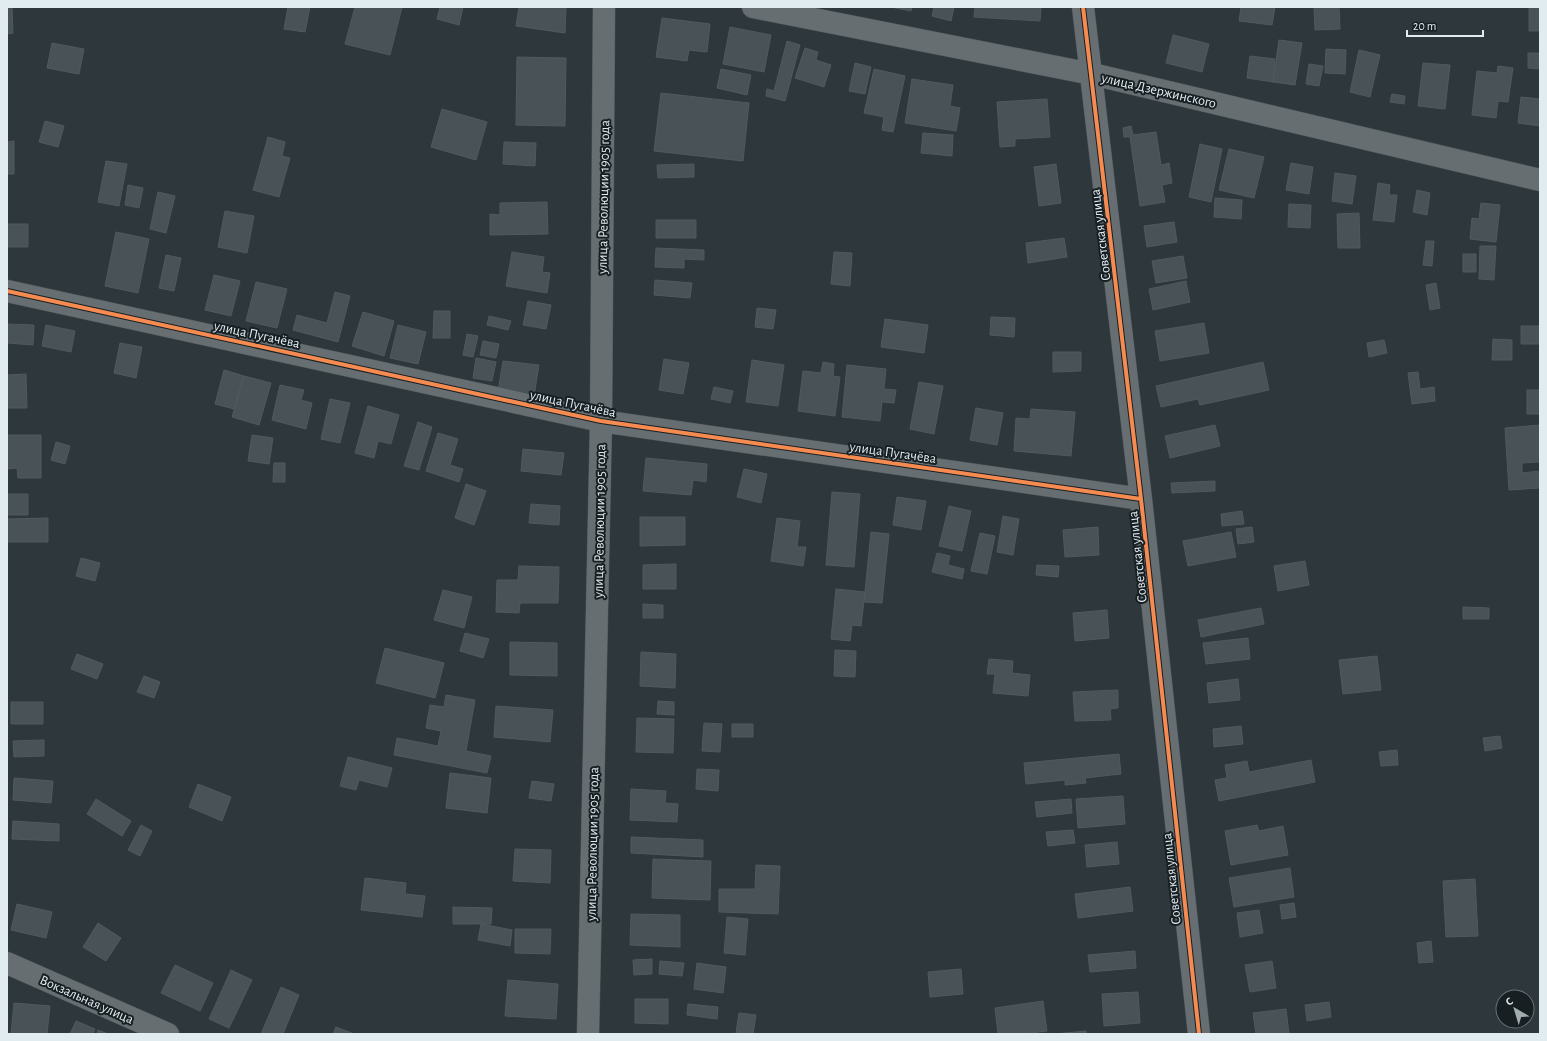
<svg xmlns="http://www.w3.org/2000/svg" width="1547" height="1041" font-family="'Alegreya Sans',sans-serif">
	<style>
		.building { fill: #495256; stroke: #51595e }
		.lines { fill: none; stroke-linecap: round; stroke-linejoin: round }
		.minor-casing { stroke: #4a5458; stroke-width: 23 }
		.minor { stroke: #666e72; stroke-width: 22 }
		.cycleway-casing { stroke: #171f23; stroke-width: 6 }
		.cycleway { stroke: #f68b52; stroke-width: 4 }
		.labels { text-anchor: middle; stroke-width: 4; stroke-linejoin: round; paint-order: stroke }
		.street-label { font-size: 14px; fill: #e1ecf1; stroke: #171f23 }
	</style>
	<rect width="100%" height="100%" fill="#2d373c"/>
	<path class="building" d="M7,7H12L13,33L7,34Z
		M288,7H310L305,32L284,29Z
		M355,7H402L390,55L345,44Z
		M440,7H463L459,25L437,19Z
		M519,7H566L565,33L516,26Z
		M891,7H912L911,11Z
		M934,7H954L951,21L932,16Z
		M975,7H1041L1040,21L974,17Z
		M1241,7H1275L1272,25L1239,21Z
		M1314,7H1339L1340,29L1315,30Z
		M1529,7H1540V31H1529Z
		M662,18L710,24L707,52L689,50L687,61L656,57Z
		M730,27L771,35L764,72L723,64Z
		M1173,35L1209,44L1202,72L1166,63Z
		M1279,40L1302,43L1295,85L1273,82Z
		M787,41L800,45L785,101L766,96L767,89L774,91Z
		M52,43L84,49L79,74L47,68Z
		M805,48L818,52L816,60L831,65L824,87L795,78Z
		M1326,49L1346,50L1345,74L1325,73Z
		M1359,50L1380,55L1370,97L1350,92Z
		M1528,53H1540V69L1528,68Z
		M1250,56L1275,59L1273,82L1247,78Z
		M517,57L566,58L565,126L516,125Z
		M855,63L871,67L865,94L849,91Z
		M1423,63L1450,65L1445,109L1418,106Z
		M1309,64L1323,66L1319,86L1306,84Z
		M1498,66L1513,68L1508,102L1498,101L1496,118L1472,115L1477,71L1497,73Z
		M721,69L751,75L747,95L717,88Z
		M874,69L905,76L893,132L882,130L884,117L864,113Z
		M912,79L953,85L950,106L960,108L956,131L905,123Z
		M661,93L749,103L743,161L654,151Z
		M1392,94L1405,96L1404,104L1390,102Z
		M1521,97L1540,99V126L1518,123Z
		M1047,99L1050,137L1015,139V146L1000,147L997,102Z
		M442,109L487,122L476,160L431,147Z
		M45,121L64,126L58,147L39,142Z
		M1131,126L1133,135L1156,132L1161,165L1169,163L1172,183L1162,185L1165,202L1140,206L1130,137H1124L1123,128Z
		M923,133L953,135L952,156L921,153Z
		M268,137L285,142L282,156L290,158L279,197L253,190Z
		M14,141V174H7V142Z
		M504,142L536,143L535,166L503,164Z
		M1200,144L1222,149L1211,202L1189,197Z
		M1229,149L1264,157L1254,198L1219,190Z
		M106,161L127,164L119,206L98,202Z
		M1291,163L1313,167L1309,194L1286,190Z
		M694,164V177L658,178L657,165Z
		M1056,164L1061,203L1039,206L1034,167Z
		M1335,173L1356,176L1352,204L1332,201Z
		M1378,183L1390,185L1389,195H1397L1394,222L1373,220Z
		M128,185L143,188L139,208L125,205Z
		M1417,190L1430,193L1427,215L1413,212Z
		M158,192L175,196L166,233L150,229Z
		M1215,198L1242,200L1241,219L1214,217Z
		M547,202L548,234L490,235V214L500,215V203Z
		M1481,203L1500,205L1496,242L1470,239L1472,218L1479,219Z
		M1289,204L1311,205L1310,228L1288,227Z
		M225,211L254,216L247,253L218,247Z
		M1359,213L1360,248H1338L1337,214Z
		M656,220H696V238H656Z
		M1174,222L1177,242L1147,247L1144,226Z
		M7,224H28V247H7Z
		M116,232L149,239L138,293L105,286Z
		M1064,238L1067,257L1028,263L1026,243Z
		M1426,241H1434L1432,266L1423,265Z
		M1480,246H1496L1494,280L1479,279Z
		M656,248L704,250V260L684,259V268L655,267Z
		M512,252L544,257L542,272L550,273L547,293L506,286Z
		M834,252L852,253L850,286L831,284Z
		M1463,254H1476V272H1463Z
		M166,255L181,258L174,291L159,288Z
		M1183,256L1187,278L1156,283L1152,261Z
		M214,275L240,281L231,316L205,310Z
		M655,280L692,283L690,298L654,295Z
		M1186,281L1190,302L1153,310L1149,289Z
		M256,282L287,289L277,328L246,321Z
		M1436,283L1440,308L1430,310L1426,285Z
		M335,292L350,296L338,342L293,330L297,315L327,323Z
		M528,301L551,305L546,329L523,325Z
		M757,308L776,310L773,329L755,327Z
		M434,311H450V338H433Z
		M363,312L394,321L384,356L352,346Z
		M489,316L511,321L508,330L487,325Z
		M991,317L1015,318L1014,337L990,335Z
		M885,319L928,325L924,353L881,347Z
		M1204,323L1209,353L1160,361L1155,331Z
		M7,324L34,325L33,345L7,343Z
		M46,325L75,331L71,352L42,346Z
		M398,325L426,332L418,364L390,358Z
		M1521,326H1540V344H1521Z
		M467,334L478,336L473,357L463,355Z
		M1493,339L1512,340V360H1492Z
		M1384,340L1387,353L1369,357L1367,343Z
		M483,341L499,344L496,358L480,355Z
		M120,343L142,347L136,378L114,373Z
		M1053,352H1081V371L1053,372Z
		M476,358L496,362L492,381L473,378Z
		M664,359L689,363L683,394L659,390Z
		M752,360L784,365L778,406L746,402Z
		M503,361L539,365L534,396L498,391Z
		M823,362L834,364L833,376L840,377L835,416L798,411L803,371L821,373Z
		M1263,362L1269,390L1200,405L1198,399L1161,407L1156,386Z
		M847,365L886,369L884,389L896,390L894,403L882,402L880,421L842,417Z
		M224,370L244,376L234,409L215,404Z
		M1418,372L1420,389L1434,387L1435,401L1412,404L1408,373Z
		M26,374L27,408H7V375Z
		M244,376L271,383L259,425L232,417Z
		M919,382L943,386L934,434L910,429Z
		M280,385L304,390L301,400L312,403L306,429L272,420Z
		M714,387L733,391L730,403L711,399Z
		M1527,390H1540V414H1527Z
		M330,399L350,403L340,443L321,439Z
		M368,406L399,415L391,444L378,441L374,458L355,453Z
		M976,408L1003,413L997,445L970,440Z
		M1031,409L1075,412L1071,456L1014,451L1016,418L1030,419Z
		M418,422L432,427L419,470L404,466Z
		M1215,425L1220,446L1170,458L1165,436Z
		M1540,425V462L1522,463V473L1540,471V488L1509,490L1505,428Z
		M438,433L458,439L450,465L463,469L459,482L426,471Z
		M7,435H41V478H18L17,468L7,469Z
		M252,435L273,438L269,464L248,461Z
		M56,442L70,446L65,464L51,460Z
		M523,449L564,453L561,475L521,471Z
		M646,458L707,464L706,482L693,480L691,495L643,491Z
		M274,463H285V482H273Z
		M744,469L767,474L761,503L737,497Z
		M1215,481V491L1172,493L1171,483Z
		M466,484L486,491L474,525L455,518Z
		M832,492L860,494L854,567L826,565Z
		M7,494H28V515H7Z
		M897,497L926,501L921,530L893,525Z
		M531,504L560,506L559,525L529,523Z
		M949,506L971,511L962,551L939,546Z
		M1242,511L1244,524L1222,526L1221,514Z
		M1003,516L1019,519L1013,555L997,552Z
		M640,517H685V545L640,546Z
		M48,518V542H7V519Z
		M777,518L800,521L797,547H806L803,566L771,561Z
		M1098,527L1099,555L1065,557L1063,530Z
		M1252,527L1254,542L1238,544L1236,529Z
		M871,532L889,534L882,603L864,602Z
		M1231,532L1236,557L1188,566L1183,541Z
		M980,533L995,536L987,574L971,571Z
		M937,553L950,556L948,565L964,569L962,579L932,572Z
		M81,558L100,563L95,581L76,576Z
		M1305,561L1309,585L1278,591L1274,566Z
		M676,564V589H643V565Z
		M1037,565L1059,566L1058,577L1036,575Z
		M519,566L559,567L558,603H520L519,613L496,612L497,580H518Z
		M836,589L865,592L861,626L852,625L850,641L831,639Z
		M443,590L472,597L464,628L434,620Z
		M643,604L663,605V618H643Z
		M1463,607L1489,608V619H1463Z
		M1261,608L1264,624L1201,637L1198,620Z
		M1107,610L1109,638L1075,641L1073,613Z
		M465,633L489,639L483,658L460,651Z
		M1248,638L1250,659L1206,664L1203,643Z
		M510,642L557,643V676L510,675Z
		M385,648L444,663L435,698L376,683Z
		M835,650L856,651L855,677L834,676Z
		M641,652L676,654L675,688L640,686Z
		M77,654L103,664L97,679L71,669Z
		M1377,656L1381,690L1343,694L1339,660Z
		M989,659L1013,661L1012,673L1030,675L1028,696L993,693L995,674H987Z
		M144,676L160,682L154,698L137,692Z
		M1238,679L1240,700L1209,703L1207,683Z
		M1118,690V708L1110,709L1111,720L1075,721L1073,692Z
		M446,695L475,700L466,751L491,756L487,773L394,755L397,738L438,746L441,731L426,728L430,705L444,707Z
		M658,701L674,702V715L657,714Z
		M11,702H43V724H11Z
		M496,706L553,710L550,742L494,737Z
		M637,718L674,719L673,753L636,752Z
		M704,723L722,724L720,752L702,751Z
		M732,724H753V737H732Z
		M1241,726L1243,744L1214,747L1213,729Z
		M1500,736L1502,748L1485,751L1483,738Z
		M44,740V756L14,757L13,741Z
		M1397,750L1398,765L1381,766L1379,752Z
		M1119,754L1121,774L1085,778L1086,783L1065,785V780L1026,784L1024,763Z
		M348,757L392,768L387,787L359,780L356,790L340,786Z
		M1311,760L1315,782L1219,801L1215,780L1227,778L1225,765L1247,761L1249,772Z
		M697,769L719,770L718,791L696,789Z
		M450,773L491,778L487,813L446,808Z
		M14,778L53,781L51,803L13,800Z
		M532,781L554,784L551,801L529,798Z
		M198,784L231,797L222,821L189,807Z
		M631,789L666,791L665,803L678,804L677,822L630,820Z
		M1123,796L1125,824L1078,828L1076,799Z
		M96,799L131,821L122,836L87,814Z
		M1071,799L1072,813L1037,817L1035,802Z
		M13,821L59,824V841L12,839Z
		M141,825L152,831L140,856L128,850Z
		M1257,825L1259,831L1283,826L1288,855L1231,865L1225,831Z
		M1073,830L1075,843L1048,846L1046,832Z
		M631,837L703,840V857L631,853Z
		M1117,842L1119,864L1087,867L1085,845Z
		M515,849L551,850L550,883L513,881Z
		M653,859L711,861L710,900L652,898Z
		M756,865L780,866L778,914L719,912V889H755Z
		M1290,868L1294,897L1234,907L1229,878Z
		M365,878L406,883L405,894L425,896L422,917L361,910Z
		M1475,879L1478,936L1446,937L1443,881Z
		M1130,887L1133,911L1078,918L1075,894Z
		M1294,903L1296,917L1282,919L1280,905Z
		M17,904L52,912L46,938L11,930Z
		M453,907L492,908L491,924H453Z
		M1259,910L1263,933L1240,937L1237,913Z
		M631,914L680,915V947L630,945Z
		M727,917L748,919L745,955L724,953Z
		M98,923L121,938L106,961L83,947Z
		M481,924L512,930L510,946L478,940Z
		M515,929H551L550,954L515,953Z
		M1431,941L1433,962L1419,963L1417,943Z
		M1135,951L1136,968L1090,972L1088,955Z
		M652,959V974L634,975L633,960Z
		M660,961L684,963L682,976L659,974Z
		M1272,961L1276,988L1250,992L1245,965Z
		M697,963L726,967L723,993L694,989Z
		M175,965L213,983L200,1011L161,993Z
		M961,969L963,994L930,997L928,972Z
		M231,970L252,980L229,1028L209,1019Z
		M508,980L558,984L556,1019L505,1016Z
		M281,987L299,995L283,1034H261Z
		M1138,992L1140,1023L1104,1026L1102,994Z
		M635,999H668V1024L635,1023Z
		M1043,1001L1047,1031L1022,1034H998L995,1008Z
		M1329,1002L1331,1017L1307,1021L1305,1005Z
		M14,1003L50,1006L47,1034H11Z
		M688,1004L718,1007L717,1019L687,1015Z
		M1286,1009L1289,1034H1256L1253,1013Z
		M739,1013L756,1015L753,1034L736,1033Z
		M76,1021L95,1029L93,1034H70Z
		M336,1027L354,1034H333Z
		M98,1030L108,1034H97Z
		M1086,1031V1034H1054Z"/>
	<g class="lines">
		<defs>
			<path id="minor" d="M753,7L1092,74L1540,180
				M1083,7L1141,499L1199,1034
				M7,291L601,421L1141,499
				M7,963L168,1034
				M588,1034L601,421L604,7"/>
		</defs>
		<use href="#minor" class="minor-casing"/>
		<use href="#minor" class="minor"/>
		<defs>
			<path id="cycleway" d="M1083,7L1141,499L1199,1034
				M7,291L601,421L1141,499"/>
		</defs>
		<use href="#cycleway" class="cycleway-casing"/>
		<use href="#cycleway" class="cycleway"/>
	</g>
	<g class="labels">
		<g class="street-label">
			<text transform="translate(1159 90) rotate(13)" y="5">улица Дзержинского</text>
			<text transform="translate(603 197) rotate(-89)" y="5">улица Революции 1905 года</text>
			<text transform="translate(1100 235) rotate(-97)" y="5">Советская улица</text>
			<text transform="translate(257 334) rotate(12)" y="5">улица Пугачёва</text>
			<text transform="translate(573 403) rotate(12)" y="5">улица Пугачёва</text>
			<text transform="translate(893 452) rotate(8)" y="5">улица Пугачёва</text>
			<text transform="translate(599 521) rotate(-89)" y="5">улица Революции 1905 года</text>
			<text transform="translate(1137 557) rotate(-96)" y="5">Советская улица</text>
			<text transform="translate(592 844) rotate(-89)" y="5">улица Революции 1905 года</text>
			<text transform="translate(1171 879) rotate(-96)" y="5">Советская улица</text>
			<text transform="translate(87 999) rotate(24)" y="5">Вокзальная улица</text>
		</g>
	</g>
	<rect width="1547" height="1041" fill="none" stroke="#e1ecf1" stroke-width="16"/>
	<g transform="translate(1515 1009) rotate(322)"><circle r="19" fill="#171f23" stroke="#687175"/>
	<path d="M0-3L7 15L0 10L-7 15Z" fill="#a2adb2"/>
	<text y="-6" font-size="11" font-weight="bold" text-anchor="middle" fill="#e1ecf1">С</text>
	</g>
	<path d="M1407 30v6h76v-6" fill="none" stroke="#e1ecf1" stroke-width="2"/>
	<text x="1413" y="30" font-size="12" fill="#e1ecf1" stroke="#171f23" stroke-width="3" paint-order="stroke">20 m</text>
</svg>
